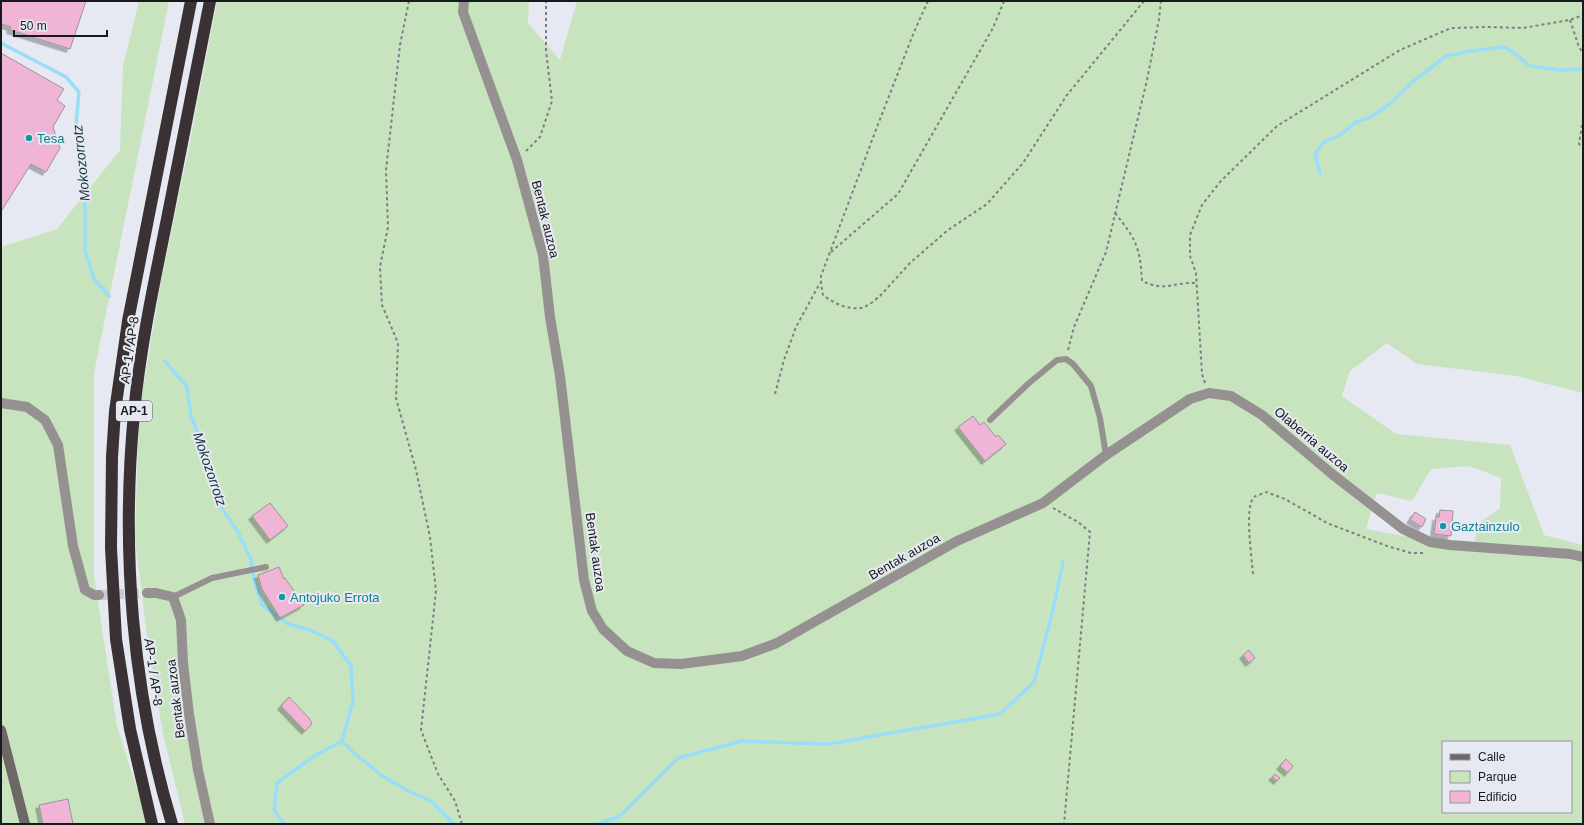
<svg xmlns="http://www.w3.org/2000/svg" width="1584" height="825" font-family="Helvetica,sans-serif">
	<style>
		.green { fill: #c8e4bf; fill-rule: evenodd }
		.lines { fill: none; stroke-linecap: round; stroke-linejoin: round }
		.stream { stroke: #98def9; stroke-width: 3.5 }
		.building { fill: #f0b5d6; stroke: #9b9397; filter: url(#shadow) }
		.minor-tunnel { stroke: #c7cad1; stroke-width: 10; stroke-dasharray: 10 5; stroke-linecap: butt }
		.path { stroke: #7c7e83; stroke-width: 2; stroke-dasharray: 3 3; stroke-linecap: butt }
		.service { stroke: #959191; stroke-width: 6 }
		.minor { stroke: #959191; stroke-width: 10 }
		.tertiary { stroke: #959191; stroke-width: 10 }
		.secondary { stroke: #6d6768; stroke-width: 10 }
		.motorway { stroke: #393133; stroke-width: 12 }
		.culture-dot { fill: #0f9aa8; stroke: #e6e9f1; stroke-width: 1.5 }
		.labels { text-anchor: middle; stroke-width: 4; stroke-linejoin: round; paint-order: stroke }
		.shield { fill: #e6e9f1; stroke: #56575c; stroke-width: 1 }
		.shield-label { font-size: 12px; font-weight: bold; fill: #18191c }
		.culture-label { font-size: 13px; fill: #0d838f; stroke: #e6e9f1; text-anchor: start }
		.street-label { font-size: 13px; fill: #18191c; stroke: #e6e9f1 }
		.water-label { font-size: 14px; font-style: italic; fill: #163743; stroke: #e6e9f1 }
	</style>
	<defs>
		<filter id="shadow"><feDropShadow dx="-3.5" dy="3.5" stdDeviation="0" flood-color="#0004"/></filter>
	</defs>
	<rect width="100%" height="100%" fill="#e6e9f1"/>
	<path class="green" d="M139,1H169L94,373V576L117,726L148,824H1V247L57,229L120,150L123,66Z
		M217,1H529L528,23L560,60L577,1H1583V393L1516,376L1417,364L1387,343L1350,371L1342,396L1396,434L1510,445L1544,535L1583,545V824H185L163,734L148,643L135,539L139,412L161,282L189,147ZM1469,466L1501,478L1500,508L1478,524L1473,549L1366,529L1377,493L1412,501L1431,469ZM1443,742H1571V812H1443Z"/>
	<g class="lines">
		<path class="stream" d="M1,43L66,77L79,92L76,124L85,201V251L94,279L109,296
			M1320,173L1315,154L1324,142L1340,135L1356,122L1371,117L1392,102L1411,83L1446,56L1470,51L1504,47L1514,53L1530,66L1560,70L1583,69
			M165,361L187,387L191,416L207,457L218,503L238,532L251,559L254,580L262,605L288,624L310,630L333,641L351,666L353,701L342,741L314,756L277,783L274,810L284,824
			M342,741L354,753L381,775L408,791L431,801L454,824
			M598,824L620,816L678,758L742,741L828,744L1000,714L1034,682L1053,610L1063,562"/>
	</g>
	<path class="building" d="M1,1H86L70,49L10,30L11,27L1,24Z
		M1,53L64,89L57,100L65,106L53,127L60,148L46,172L31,164L2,210H1Z
		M973,416L980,425L984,422L996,437L998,435L1006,444L985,461L958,427Z
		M270,503L288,526L270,540L252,516Z
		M1440,510L1453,511L1451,536L1434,534L1436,517H1439Z
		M1415,512L1426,519L1422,527L1410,520Z
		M279,567L284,579L285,578L304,605L280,618L262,589L258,575Z
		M1249,650L1255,658L1249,663L1243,655Z
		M289,697L309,718L312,724L305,731L281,706Z
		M1286,759L1293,766L1288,773L1280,766Z
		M1275,774L1280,778L1277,781L1272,777Z
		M68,799L73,824H43L39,805Z"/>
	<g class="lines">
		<path class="minor-tunnel" d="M99,595L147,593"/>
		<path class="path" d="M409,1L400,45L386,170L388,227L380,267L382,305L398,343L396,398L416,470L430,537L436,591L421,730L438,774L455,801L462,824
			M928,1L914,32L877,127L821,276V284L823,295C833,303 848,310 861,308C867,307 875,300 880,296L910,263L948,230L987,204L1023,163L1067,95L1144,1
			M1570,20L1579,47L1583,53
			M1583,119L1579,144L1583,147
			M526,151L540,137L552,101L546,51V1
			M1115,213C1136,239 1140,247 1142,281C1165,292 1174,282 1196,283
			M831,252L898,194L993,28L1004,1
			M1068,350L1074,327L1106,252L1147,80L1159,19L1161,1
			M1205,383L1202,374L1196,273L1190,256V235L1202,205L1220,182L1277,126L1400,50L1451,28L1487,27L1523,28L1570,20L1583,15
			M775,394L784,360L796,327L820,283
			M1053,508L1078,522L1090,532L1064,824
			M1253,574C1252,559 1244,507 1254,497C1257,495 1263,494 1266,492L1285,499L1327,523L1387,546L1411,553H1426"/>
		<path class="service" d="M990,420L1029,383L1057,360L1066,359L1073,364L1091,386L1100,418L1106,455
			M173,597L212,578L266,567"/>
		<path class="minor" d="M1,403L27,407L45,420L58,445L73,546L85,590L94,595H99
			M147,593H156L173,597L181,620L183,663L189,714L198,770L210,824"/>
		<path class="tertiary" d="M464,1L463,12L517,160L543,255L550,317L560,376L584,580L592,611L603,629L627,651L654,663L681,664L742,656L777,643L957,541L1043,503L1106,455L1190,399L1209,393L1231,396L1262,415L1332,474L1403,529L1430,542L1450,545L1570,554L1583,557"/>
		<path class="secondary" d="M1,730L25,824"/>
		<path class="motorway" d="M152,824L130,729L116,639L111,548L112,457L115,411L128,321L191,1
			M172,824C132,692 121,550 134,413C140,348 154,283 167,219C181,146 196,74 210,1"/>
	</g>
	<g class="culture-dot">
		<circle cx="29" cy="138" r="4"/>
		<circle cx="1443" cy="526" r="4"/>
		<circle cx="282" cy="597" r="4"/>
	</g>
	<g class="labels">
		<rect class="shield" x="116" y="401" width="36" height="20" rx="3"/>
		<g class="shield-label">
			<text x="134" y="415">AP-1</text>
		</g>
		<g class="culture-label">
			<text x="37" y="143">Tesa</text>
			<text x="1451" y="531">Gaztainzulo</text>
			<text x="290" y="602">Antojuko Errota</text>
		</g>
		<g class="street-label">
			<text transform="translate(546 219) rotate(76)" y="5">Bentak auzoa</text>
			<text transform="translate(129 350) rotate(-82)" y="5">AP-1 / AP-8</text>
			<text transform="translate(1312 439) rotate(40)" y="5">Olaberria auzoa</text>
			<text transform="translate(596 552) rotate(82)" y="5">Bentak auzoa</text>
			<text transform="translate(904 556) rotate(-30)" y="5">Bentak auzoa</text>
			<text transform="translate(154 672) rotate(82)" y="5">AP-1 / AP-8</text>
			<text transform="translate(175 699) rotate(-97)" y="5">Bentak auzoa</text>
		</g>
		<g class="water-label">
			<text transform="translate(81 163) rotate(-96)" y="5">Mokozorrotz</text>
			<text transform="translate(210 469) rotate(71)" y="5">Mokozorrotz</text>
		</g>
	</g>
	<rect width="1584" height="825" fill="none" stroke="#18191c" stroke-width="4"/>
	<rect x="1442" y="741" width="130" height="72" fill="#e6e9f1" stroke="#94969c"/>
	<rect x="1450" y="754" width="20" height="6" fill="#6d6768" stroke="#94969c"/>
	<text x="1478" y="761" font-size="12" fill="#18191c">Calle</text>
	<rect x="1450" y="771" width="20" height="12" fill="#c8e4bf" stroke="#94969c"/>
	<text x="1478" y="781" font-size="12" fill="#18191c">Parque</text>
	<rect x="1450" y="791" width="20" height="12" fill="#f0b5d6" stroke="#94969c"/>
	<text x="1478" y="801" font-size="12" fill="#18191c">Edificio</text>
	<path d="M14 30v6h93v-6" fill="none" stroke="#18191c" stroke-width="2"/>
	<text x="20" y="30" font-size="12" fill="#18191c" stroke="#e6e9f1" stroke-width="3" paint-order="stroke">50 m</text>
</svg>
